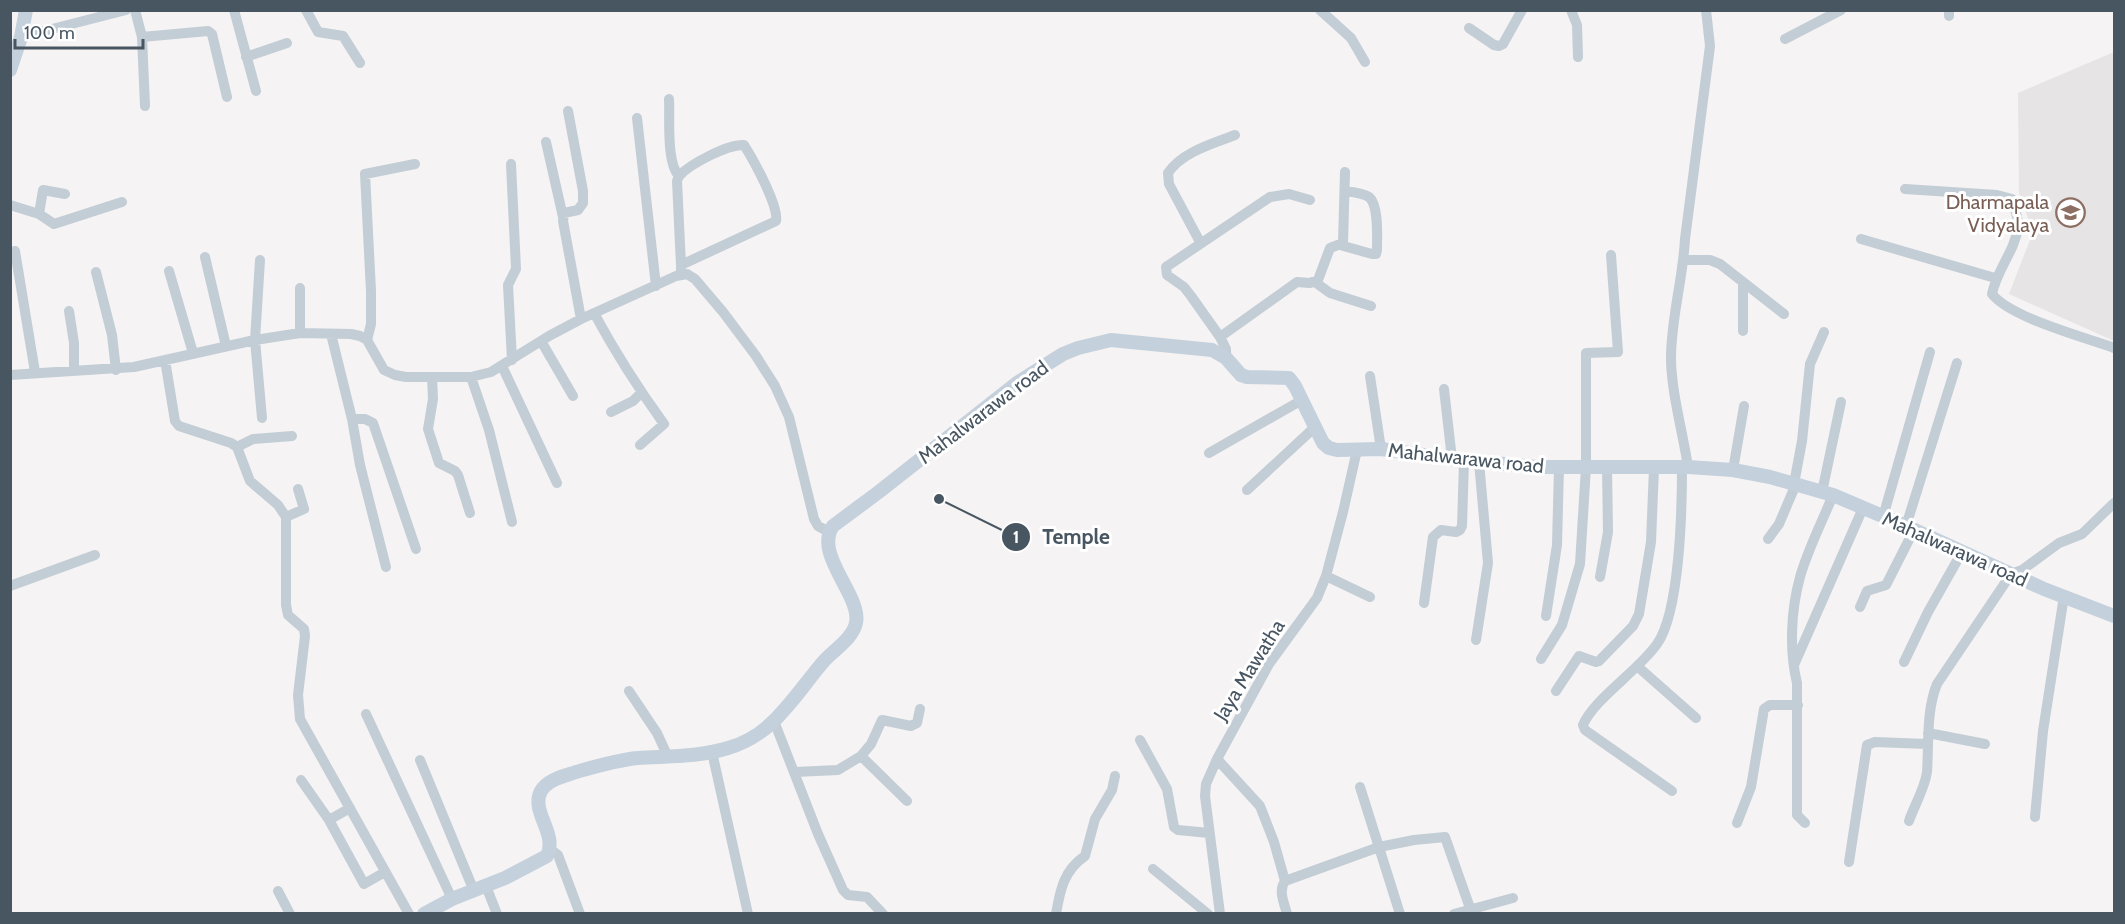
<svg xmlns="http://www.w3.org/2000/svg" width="2125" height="924" font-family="Cabin,sans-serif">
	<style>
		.education { fill: #e6e4e5 }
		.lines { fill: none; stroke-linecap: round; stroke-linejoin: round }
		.street { stroke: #c3cdd5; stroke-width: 10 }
		.secondary { stroke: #c4d0dc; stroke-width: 14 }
		.labels { text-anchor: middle; stroke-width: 6; stroke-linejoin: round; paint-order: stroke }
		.education-label { font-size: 20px; fill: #785e54; stroke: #fff; text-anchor: end }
		.street-label { font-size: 20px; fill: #485662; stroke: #fff }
		.leader { fill: none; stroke: #485662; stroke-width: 2 }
		.callout-dot { fill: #485662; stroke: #fff; stroke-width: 2 }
		.mark-label { font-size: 18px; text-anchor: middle; font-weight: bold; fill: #fff }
		.callout-label { font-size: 21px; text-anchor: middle; font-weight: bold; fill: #485662; stroke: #fff; stroke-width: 6; stroke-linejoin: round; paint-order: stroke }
	</style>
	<rect width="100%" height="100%" fill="#f5f3f3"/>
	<path class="education" d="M2114,52V341L2009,294L2033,232L2019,193L2018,93Z"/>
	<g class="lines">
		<path class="street" d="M135,10L142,37L208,31L212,34L227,97
			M234,10L256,91
			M306,10L318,32L343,36L360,63
			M1320,10L1351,38L1365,62
			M1571,10L1577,25L1578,57
			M1949,10V16
			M1469,28L1494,45L1499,46L1503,44L1522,10
			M21,37L126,10
			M142,37L145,106
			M1785,39L1841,10
			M246,57L287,43
			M669,99C670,117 666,163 679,176
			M568,111L583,191V203L578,210L564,213L563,221L581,319
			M637,118L656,286
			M546,142L563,217
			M511,164L516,269L508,285L512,360
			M1905,189L1997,195L2012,199C2014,207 2019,219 2018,227C2015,251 1997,269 1992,294C2011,318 2084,337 2114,348
			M10,205L39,214L54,224L122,202
			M39,214L43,190L65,194
			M1861,239L1995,278
			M1200,242L1169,184L1168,173C1182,152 1212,144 1235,135
			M1340,245L1372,254H1376L1377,250C1377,237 1379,205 1369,197C1363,193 1353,192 1345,191
			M15,251L35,372
			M205,257L226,346
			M260,260L255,340L262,418
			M1684,260H1710L1720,264L1784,314
			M681,265L776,221C779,206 753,159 744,145C728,144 690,164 679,176L677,181L681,265V274
			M169,271L193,353
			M96,272L112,335L116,370
			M1315,282L1330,293L1371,306
			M69,311L74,343V370
			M594,313C615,352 638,388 664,424L640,445
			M1743,331V282
			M300,333V288
			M331,334L352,419L360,465L386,567
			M1220,337L1191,296L1184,287L1167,275L1166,267L1270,197L1289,194L1310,200
			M367,340L371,324V291L365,174L415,164
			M541,341L573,396
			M1226,358V349L1220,337L1297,282L1310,283L1318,280L1330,248L1343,243L1345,172
			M165,360L175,421L179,426L231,443L237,447L250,481L278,505L286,517V605L288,615L304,629L305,636L298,695L300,719L409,914
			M502,366L557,483
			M10,375L134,367L255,340L300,333L351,334L360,336L367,340L384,370L395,375L406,377H471L491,372L549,336L581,319L676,276L687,274L695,279L723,312L756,356L775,386L789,417L814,519L818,526L829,532
			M1370,376L1381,449
			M432,377L433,399L428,429L439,463L455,471L458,475L470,513
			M471,377L489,430L512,522
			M1444,389L1452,459
			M611,412L633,401L641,393
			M352,419H365L373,423L416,549
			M237,447L253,439L292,436
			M1209,453L1302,400
			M1688,467C1683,433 1671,391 1671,358C1671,318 1683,279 1685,239L1710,46L1706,10
			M1733,470L1744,406
			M1794,484L1802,441L1810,364L1824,332
			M1247,490L1315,427
			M1822,492L1841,402
			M286,517L304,509L298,489
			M1883,517L1930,352
			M1906,526L1957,363
			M1768,539L1779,524L1796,484
			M1326,576L1370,597
			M1600,577L1608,532L1607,467
			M10,586L95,555
			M1424,603L1433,537L1441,530L1456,532L1460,530L1462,526L1464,461
			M1860,607L1867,591L1886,585L1914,530
			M1546,616L1557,545L1559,467
			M1476,640L1488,563L1479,462
			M1541,659L1562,625L1580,564L1586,467V353L1618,352L1611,255
			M1904,662L1928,612L1962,552
			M1794,665L1863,508
			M1637,666L1696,718
			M629,691L657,733L668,757
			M1556,691L1579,656L1596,662L1599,661L1633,626L1639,614L1651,542L1654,468
			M366,714L452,899
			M774,721L818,834L843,890L848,895L867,897L883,914
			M1928,733L1985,744
			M1140,740L1167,789L1174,827L1178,830L1209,833
			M712,752L748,914
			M861,756L871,744L882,720L911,726L917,723L920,709
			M1217,759L1260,806L1274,842L1285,881
			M420,760L474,891
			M795,772L838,770L861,756L907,801
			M301,780L329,820
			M1360,787L1400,914
			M1672,791L1585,730L1583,725C1594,699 1639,670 1657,644C1680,612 1682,508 1682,468
			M350,808L329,820L364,884L385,872
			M2035,817L2043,731L2064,596
			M1909,821C1914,806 1925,788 1927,772C1929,743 1926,711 1937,684L2011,574L2022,570L2059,543L2082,534L2114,503
			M1737,823L1751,787L1764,709L1770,705H1798
			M1805,823L1797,815V683C1789,650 1791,610 1800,577C1808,549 1822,522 1833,495
			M550,849L558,855L580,914
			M1849,862L1867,745L1875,742L1927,744
			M1153,869L1208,914
			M486,886L497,914
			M278,891L290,914
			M1056,914C1060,890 1064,870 1085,856L1095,819L1112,790L1115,776
			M1220,914L1205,796L1206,784L1217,759L1269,664L1317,598L1326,576L1343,512L1357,450
			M1287,914C1284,902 1278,891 1285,881L1379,847L1414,840L1445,837L1470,908
			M1454,914L1513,898"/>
		<path class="secondary" d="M10,70L21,37L26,10
			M424,914L452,899L505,878L547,856C558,833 530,812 541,791C548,779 565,776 576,772C597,766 617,760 638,758C668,756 699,757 728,748C750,742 770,727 784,710C798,695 810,677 824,661C834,650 853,638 856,623C862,596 813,554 833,526L880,491L1017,383L1063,354L1078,348L1111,340L1212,350L1226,358L1241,375L1247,377L1289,378L1295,386L1323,443L1329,448L1337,450L1381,449L1452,459L1536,467H1688L1733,470L1770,477L1833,495L1906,526L2044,589L2114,616"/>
	</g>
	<defs>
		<symbol id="school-ring" viewBox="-11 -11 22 22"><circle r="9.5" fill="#fff" stroke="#8d6e63" stroke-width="1.5"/><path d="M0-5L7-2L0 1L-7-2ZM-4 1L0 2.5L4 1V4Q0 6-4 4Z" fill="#8d6e63"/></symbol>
	</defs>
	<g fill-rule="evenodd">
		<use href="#school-ring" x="2054" y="196" width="33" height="33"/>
	</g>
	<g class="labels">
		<g class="education-label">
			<text x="2049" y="209">Dharmapala<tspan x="2049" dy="23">Vidyalaya</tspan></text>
		</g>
		<g class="street-label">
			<text transform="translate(983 412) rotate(-37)" y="7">Mahalwarawa road</text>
			<text transform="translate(1466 458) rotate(6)" y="7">Mahalwarawa road</text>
			<text transform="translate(1955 549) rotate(24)" y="7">Mahalwarawa road</text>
			<text transform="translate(1249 670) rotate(-58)" y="7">Jaya Mawatha</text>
		</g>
	</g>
	<path class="leader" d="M939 499L1016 537"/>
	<g class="callout-dot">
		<circle cx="939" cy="499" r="6"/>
		<circle cx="1016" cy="537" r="15"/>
	</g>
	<g class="mark-label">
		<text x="1016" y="543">1</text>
	</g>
	<g class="callout-label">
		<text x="1076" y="544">Temple</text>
	</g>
	<rect width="2125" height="924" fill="none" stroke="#485662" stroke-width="24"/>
	<path d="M15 39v9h128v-9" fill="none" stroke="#485662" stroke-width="3"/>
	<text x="24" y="39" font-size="18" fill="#485662" stroke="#ffffff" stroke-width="4.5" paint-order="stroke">100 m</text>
</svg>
